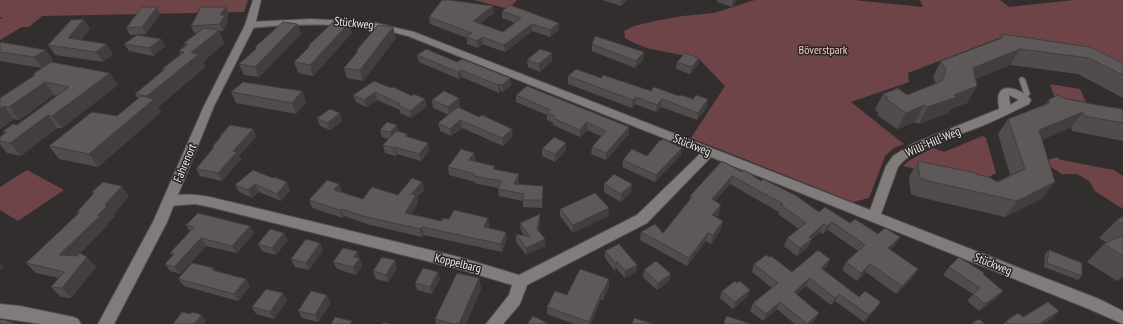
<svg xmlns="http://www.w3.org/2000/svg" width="1123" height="324" font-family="'PT Sans Narrow',sans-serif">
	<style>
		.green { fill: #6f4448 }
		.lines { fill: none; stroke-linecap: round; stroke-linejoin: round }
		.service-casing { stroke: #514d4d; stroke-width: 2 }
		.minor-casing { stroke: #514d4d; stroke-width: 2 }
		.tertiary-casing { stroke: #514d4d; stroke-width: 2 }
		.service { fill: #817b7b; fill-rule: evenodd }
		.minor { fill: #817b7b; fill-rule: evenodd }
		.tertiary { fill: #817b7b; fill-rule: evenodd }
		.wall { fill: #514c4c }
		.shaded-wall { fill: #423e3e }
		.building { fill: #5e5858; stroke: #423e3e }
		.labels { text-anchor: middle; stroke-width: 3; stroke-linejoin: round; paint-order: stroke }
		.street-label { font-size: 12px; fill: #ebe8e8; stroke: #292424 }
		.park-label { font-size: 12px; fill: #f3c7c9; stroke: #292424 }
	</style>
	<rect width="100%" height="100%" fill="#332e2e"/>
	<path class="green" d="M0,0H248L244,12L42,16L29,27H22L0,40V19L3,17H0Z
		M474,0H517L508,9Z
		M755,0H854L923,7L920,0H1000L1009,7L1074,0H1123V75L1076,51L999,38L908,73L909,82L851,102L904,144L894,148L885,156L869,198L853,202L691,138L725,86L698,58L650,49L634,43L625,38L624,31L634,26L655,21L683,16L714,13Z
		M1050,84L1080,89L1086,102L1054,96Z
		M983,136L986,138L996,173L978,183L903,166L910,160L933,148L944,152Z
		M1057,157L1061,160L1114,170L1123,176V207L1121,208L1095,191L1089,181L1077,174H1062L1051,167L1048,160Z
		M27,170L64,190L18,221L0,210V187Z"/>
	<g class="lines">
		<defs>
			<path id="service" d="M1022,77L1025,79L1030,94L1026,98L1024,99L1021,97L1024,94L1019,79Z"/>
			<path id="minor" d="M311,19L371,22L414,32L870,210L886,166L893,156L910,145L999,109C999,105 997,98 999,94C1004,81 1027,93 1031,100L1029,104C1014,111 999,119 984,125C961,135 912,147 898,167L881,214L1099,299L1123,311V324L1089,309L711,157L647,223L527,285L520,304L503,324H486L509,295L512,285L459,269L210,207L195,204L169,206L164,204L163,201L164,198C179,193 195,194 210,197L459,257L519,275L637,215L701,153L408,36C355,22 303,23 250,28L245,25L250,22ZM1009,95L1019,100L1010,105Z
				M0,304L20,306L73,317L78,319L81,324H41L0,318Z"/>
			<path id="tertiary" d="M253,0H261L255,25L214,106L167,222L114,324H98L153,222L204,106L245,25Z"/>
		</defs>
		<use href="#service" class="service-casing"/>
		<use href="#minor" class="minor-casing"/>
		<use href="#tertiary" class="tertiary-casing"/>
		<use href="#service" class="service"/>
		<use href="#minor" class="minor"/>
		<use href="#tertiary" class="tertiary"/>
	</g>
	<path class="wall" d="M602,0H627L621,6Z
		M717,0H737L732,7L717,2Z
		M226,7L229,14L226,18L228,22L223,31H219L224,43L203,62L205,67L158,107L161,112L98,167L59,159L49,146L117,116L138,99L135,94L163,71L162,69L180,54L179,51L185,45L184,43L198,33H194L191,26Z
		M502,11L559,30L550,37L532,31L505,52L482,44L478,48L467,44V38L430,24L429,17L494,13L480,23L503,32L515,23L502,18Z
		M160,14L146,34L130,35L126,28Z
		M349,23L352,33L313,76L298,73L294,62L309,48L308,46Z
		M297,24L301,34L259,77L244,75L239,64L256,49L255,47Z
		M90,29L81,40L113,54L103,62L55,55L48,45Z
		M1002,34L1123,63V98L1078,74L1010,65L975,79L977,86L967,103L950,109L948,113L919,124L915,122L897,129L877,115L879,113L875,110L883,94L907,95L936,84L933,77L941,61L999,39Z
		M396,38L363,81L347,78L344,68L357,53L356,51Z
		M161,39L165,46L153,56L129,51L124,44Z
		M0,42L46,50L53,61L42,68L0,61Z
		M592,44L644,52L643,60L635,68L592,51Z
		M552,53V61L540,72L528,67L527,60Z
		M417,55L457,62L510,78L511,86L503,92L501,91L499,93L462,77L459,79L419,62Z
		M699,58L698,65L690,74L676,69L677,62Z
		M33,74L118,85L62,128H57L21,156L7,153L0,144V137L5,134L3,131L17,125L58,96L54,95L19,120L14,119L0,129V98L34,76Z
		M568,76L601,78L651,91L707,107L697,120L661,107L656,112L635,104L632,108L568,84Z
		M391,88L427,106L411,118L400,113V110L377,100L366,107L356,102L353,95Z
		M302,91L306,102L296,114L236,103L231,92Z
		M516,95L629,134L606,160L591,154L592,147L601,136L587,130L580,137L553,125V123L547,120V115L516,102Z
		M1063,98L1097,105L1123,109V141L1072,131L1071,127L1042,140L1043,198L1005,217L919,197L911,194L909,177L918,161L976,174L997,182L1010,175L998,134L1008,119L1045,105L1048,100Z
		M432,100L460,106L458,108L513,136L503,146L462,128L451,136L440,131L438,123L449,115L433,108Z
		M340,113L342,121L330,130L320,126L317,118Z
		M253,129L256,137L239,156L241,159L222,181L200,176L196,169L213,149L212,147L219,139L220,137V136Z
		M380,130L399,131L407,134L408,137L429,151L421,161L397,154L396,156L385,153L383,145L389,139L382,137Z
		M542,149L566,150L555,162L542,156Z
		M474,153L475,160L474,161L495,170L519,182L518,185L543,186V193L542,208L523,207V201L499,196L498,188L475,183V182L449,175L448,167Z
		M681,155L655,182L622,167L623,160L647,156Z
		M722,161L761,181L819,212L878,234L900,237L895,245L890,250L918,269L913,277L896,294L866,272L857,281L842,270L846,262L858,251L828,230L823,234L820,232L811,240L808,247L797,256L784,246L787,238L799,229L778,214L779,212L730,184L715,201L719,214L716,217L723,221L721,229L711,244L706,241L687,266L640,240L641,232L663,233L689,201L690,196Z
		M253,170L290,190L281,201L259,192L252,198L239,192L235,185Z
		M422,182L424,190L417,197L418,203L411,214L441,221L449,219L488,218L489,226L488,228L507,239L502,252L424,235L422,237L370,225L344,216L343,218L312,208L309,200L339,184L342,192H341L363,199L398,195Z
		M604,184H632L631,192L621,202L604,192Z
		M92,192L129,196L114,214L115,216L107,224L108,225L80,253L96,267L71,298L61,297L51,287L59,278L36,273L26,263L78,214L77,212L93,194Z
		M609,208L608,216L573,233L560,216V209Z
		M540,214V221L539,230L545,246L526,255L516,242V234L524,236L521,230L520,223Z
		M1123,216V278L1117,281L1087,262L1104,244L1107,243L1099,238L1117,220Z
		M186,225L250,226L254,233L237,253L206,246L180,274L170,271L165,264L173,256L170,253L190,232Z
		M288,240L276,255L262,251L258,244Z
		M320,243L323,250L309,270L295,267L291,259Z
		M1049,250L1082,276L1078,280L1044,267L1045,254Z
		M357,251L362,266L356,275L337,269L333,262Z
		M605,251L637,265L636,272L625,278L616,268L615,271L605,258Z
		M830,259L826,267L823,270L876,309L864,322L835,301L831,305L806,286L796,294L819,313L815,320L811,324H795L777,309L763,321L750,311L753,303L772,288L752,272L754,264L792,272Z
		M949,267L983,274L997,298L979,311L967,301L973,294L943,275Z
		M214,268L215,271L250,286L238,301L184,286L178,279Z
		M397,268L388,282L376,279L373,271Z
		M644,270L671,274L669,281L657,290L643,277Z
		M438,272L440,279L432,294L417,290L415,283Z
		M479,278L481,289L466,324H436L435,319Z
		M737,283L750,290L747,297L733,309L720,298L722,291Z
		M609,286L603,300L601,299L591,324H574L547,314V307L567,295Z
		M283,293L287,301L274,319L256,314L252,307Z
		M331,303L318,322L302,318L298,311Z
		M1059,311L1052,319L1043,324H1003L1006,321L1023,317Z"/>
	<path class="shaded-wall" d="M621,0H627L621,6Z
		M733,0H737L732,7Z
		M493,6L494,13L474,28L473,21Z
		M157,7L160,14L146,34L142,27Z
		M226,7L229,14L226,18L228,22L223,31L220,24V15Z
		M84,19L90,29L74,48L68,38Z
		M349,23L352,33L313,76L310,65Z
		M559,23V30L550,37V30Z
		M297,24L301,34L259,77L255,67Z
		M532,24V31L505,52L504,45Z
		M393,27L396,38L363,81L360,70Z
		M219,30L224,43L203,62L205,67L158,107L161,112L98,167L89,154L151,102L147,96L191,53Z
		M482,37V44L478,48L477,41Z
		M161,39L165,46L153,56L149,48Z
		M107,44L113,54L103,62L96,52Z
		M1020,49L1010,65L964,84L973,68Z
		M46,50L53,61L42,68L34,57Z
		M644,52L643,60L635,68L636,61Z
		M552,53V61L540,72L539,64Z
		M699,58L698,65L690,74L692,67Z
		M461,70L462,77L459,79L458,72Z
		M110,73L118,85L62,128L52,116Z
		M510,78L511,86L503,92L502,85Z
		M45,82L54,95L19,120L9,107Z
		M500,84L501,91L499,93L498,85Z
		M977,86L967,103L950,109L948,113L919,124L927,107L954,95Z
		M302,91L306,102L296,114L292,103Z
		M375,92L377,100L366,107L364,100Z
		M636,97L635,104L632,108L633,100Z
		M459,98L460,106L449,115L448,107Z
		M425,99L427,106L411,118L410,111Z
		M662,99L661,107L656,112L657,105Z
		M708,99L707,107L697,120L698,113Z
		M924,105L915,122L897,129L906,113Z
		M4,106L14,119L0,129V109Z
		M1083,112L1071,127L1028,146L1039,130Z
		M340,113L342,121L330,130L327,123Z
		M48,115L57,128L21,156L10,143Z
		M460,120L462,128L451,136L450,129Z
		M587,122V130L580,137V130Z
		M397,125L399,132L392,140L390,132Z
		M629,127V134L606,160V153Z
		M253,129L256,137L239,156L241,159L222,181L218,173L233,151Z
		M512,129L513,136L503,146L502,138Z
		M428,143L429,151L421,161L419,154Z
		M566,143V150L555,162V154Z
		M395,147L397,154L396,156L394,148Z
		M682,148L681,155L655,182L656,175Z
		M474,153L475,160L470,168L469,160Z
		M519,174V182L515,192L514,184Z
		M732,176L730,184L710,207L712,199Z
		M287,182L290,190L281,201L277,194Z
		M422,182L424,190L417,197L418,203L407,220L405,213L411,194Z
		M1055,182L1043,198L1005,217L1017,201Z
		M255,184L259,192L252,198L248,190Z
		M339,184L342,192L336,198L334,190Z
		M632,184L631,192L621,202V194Z
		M122,186L129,196L114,214L115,216L107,224L108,225L68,264L59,255L98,215L105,205Z
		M721,205L719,214L710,224L712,215Z
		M609,208L608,216L573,233V225Z
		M341,209L344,216L343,218L340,210Z
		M540,214V221L538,236L537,229Z
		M488,218L489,226L485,235L484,227Z
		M723,221L721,229L711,244L713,235Z
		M832,222L828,230L823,234L827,226Z
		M824,224L820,232L811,240L808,247L797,256L800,248L809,237Z
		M250,226L254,233L237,253L232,246Z
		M422,227L424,235L422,237L420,229Z
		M506,232L507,239L502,252L501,244Z
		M284,233L288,240L276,255L272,248Z
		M708,233L706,241L687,266L689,258Z
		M900,237L895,245L883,256L888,248Z
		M201,238L206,246L180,274L174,267Z
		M545,239V246L526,255V248Z
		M320,243L323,250L309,270L306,263Z
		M357,251L362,266L356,275L353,267L354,257Z
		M87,257L96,267L71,298L62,288Z
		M830,259L826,267L817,275L821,268Z
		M395,260L397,268L388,282L386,275Z
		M617,261L616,268L615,271L616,264Z
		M0,264L3,267L0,270Z
		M870,264L866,272L857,281L861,273Z
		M637,265L636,272L625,278V271Z
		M918,269L913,277L896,294L902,286Z
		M438,272L440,279L432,294L430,287Z
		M671,274L669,281L657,290L658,283Z
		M1123,275V278L1117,281Z
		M479,278L481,289L466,324H459Z
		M810,278L806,286L790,300L794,292Z
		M246,279L250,286L238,301L234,294Z
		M609,279V286L603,300V292Z
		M750,290L747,297L733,309L735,302Z
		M1003,291L997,298L979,311L985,304Z
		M602,292L601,299L591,324H589V322Z
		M283,293L287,301L274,319L270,312Z
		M839,294L835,301L831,305L835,298Z
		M327,295L331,303L318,322L315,315Z
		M780,302L777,309L763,321L766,314Z
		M881,302L876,309L864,322L869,315Z
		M1059,311L1052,319L1043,324H1039Z
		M819,313L815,320L811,324H807Z
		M202,315L206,321L203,324H194Z"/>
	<path class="building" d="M442,0H449L493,6L473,21L503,32L521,18L502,11L510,5L559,23L550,30L532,24L504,45L482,37L477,41L466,37L472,33L429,17Z
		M142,7H157L142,27L126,28Z
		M201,7H226L220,15H225L220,24L191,26Z
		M84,19L68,38L107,44L96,52L48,45L71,20Z
		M334,21L349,23L310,65L294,62L310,46H308Z
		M283,22L297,24L255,67L239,64L257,48L255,47Z
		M378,25L393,27L360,70L344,68L358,51H356Z
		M204,28L219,30L191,53L199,54L147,96L135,94L165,69H162L184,52L179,51L188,44L184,43Z
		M1002,34L1090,47L1123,63V75L1089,58L1020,49L973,68L977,86L954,95L957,97L927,107L924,105L906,113L885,98H888L883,94L898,88L907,95L942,81L946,70L941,61L1002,38Z
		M137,35L161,39L149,48L124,44Z
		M595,36L644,52L636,61L592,44Z
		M0,42L46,50L34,57L0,52Z
		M426,49L457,62L462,59L510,78L502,85L500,84L498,85L461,70L458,72L417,55Z
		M540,49L552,53L539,64L527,60Z
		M685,53L699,58L692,67L677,62Z
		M51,62L110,73L52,116L48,115L10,143L0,141V137L7,132L3,131L13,124L17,125L69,87L45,82L9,107L4,106L0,109V98L35,75L33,74Z
		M576,69L601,78L603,75L651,91L654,87L679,96L681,95L693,99L696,95L708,99L698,113L662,99L657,105L636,97L633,100L568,76Z
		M374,81L391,88L393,87L412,96L414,94L425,99L410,111L398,105L400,104L375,92L364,100L353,95Z
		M243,82L302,91L292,103L231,92Z
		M527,86L629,127L606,153L592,147L606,131L587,122L580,130L553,118L555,116L547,113L550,110L516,95Z
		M444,91L459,98L448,107L432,100Z
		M1058,95L1063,98L1097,105L1123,109V123L1084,116L1083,112L1039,130L1055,182L1017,201L928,181L920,178L918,165V161L976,173V174L989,177L997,182L1025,169L1008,119L1049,103L1047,102L1050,101L1048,100Z
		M141,96L154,99L89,154L49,146L92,112L117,116Z
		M458,107L479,117L482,115L512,129L502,138L460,120L450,129L438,123Z
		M330,109L340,113L327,123L317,118Z
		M387,122L397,125L390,132L380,130Z
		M230,125L253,129L233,151L237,152L218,173L196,169L214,147H212L219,139L221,136H220Z
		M396,131L407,134L405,136L428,143L419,154L395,147L394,148L383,145Z
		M554,137L566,143L555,154L542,149Z
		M663,139L682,148L656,175L623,160L632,149L647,156L660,140L661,141Z
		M461,149L474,153L469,160L495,166L493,169L519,174L514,184L543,186L542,200H523L524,194L498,189L501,181L474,176L475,174L448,167Z
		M722,161L742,172L744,170L761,181L763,179L795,195L819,212L825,207L850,223L855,219L878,234L885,228L900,237L888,248L918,269L902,286L870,264L861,273L846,262L865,245L832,222L827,226L824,224L809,237L812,239L800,248L787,238L806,223L781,205L783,204L732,176L712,199L721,205L712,215L723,221L713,235L708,233L689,258L641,232L655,224L663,233L692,197L690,196Z
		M253,170L273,178L274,177L287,182L277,194L255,184L248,190L235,185Z
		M614,174L632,184L621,194L604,184Z
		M412,178L422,182L411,194L416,195L405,213L441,221L443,218L449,219L454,210L488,218L484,227L506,232L501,244L422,227L420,229L367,217L341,209L340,210L309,200L327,180L339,184L334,190L363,199L372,187L398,195Z
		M103,182L122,186L105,205L107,206L98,215L100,216L59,255L77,256L80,253L87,257L62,288L51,287L64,272L26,263L80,212H77L94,193L92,192Z
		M595,193L609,208L573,225L560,209Z
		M198,213L250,226L232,246L201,238L174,267L165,264L174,254L170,253L194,227L186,225Z
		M540,214L537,229L545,239L526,248L516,234L530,237L520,223Z
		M1123,216V224L1117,220Z
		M270,229L284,233L272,248L258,244Z
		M1123,235V256L1104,244Z
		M306,239L320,243L306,263L291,259Z
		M619,244L637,265L625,271L617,261L616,264L605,251Z
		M343,248L357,251L354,257L360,258L353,267L333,262Z
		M818,250L830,259L821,268L859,297L865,291L881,302L869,315L839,294L835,298L810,278L794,292L819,313L807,324L780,302L766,314L753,303L778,283L754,264L766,255L769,257L771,256L792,272Z
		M1049,250L1082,263V276L1047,263Z
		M382,257L395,260L386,275L373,271Z
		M959,257L984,273L983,274L1003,291L985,304L973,294L980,288L949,267Z
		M656,261L671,274L658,283L644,270Z
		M192,263L214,268L212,270L246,279L234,294L178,279Z
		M423,268L438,272L430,287L415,283Z
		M580,269L609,279L603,292H602L589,322L547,307L555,291L567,295Z
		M457,273L479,278L459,324H454L435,319Z
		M735,281L737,283L740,281L750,290L735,302L722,291Z
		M266,289L283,293L270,312L252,307Z
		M311,291L327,295L315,315L298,311Z
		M1048,302L1059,311L1039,324H1009L1006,321L1018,313L1023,317Z
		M182,312L190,314L192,312L202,315L194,324H173Z
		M533,316L549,324H527Z
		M726,316L751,324H724Z
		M335,317L352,321L350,324H331Z
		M634,318L653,324H632Z
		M0,319L18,324H0Z
		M979,319L985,324H971Z
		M383,322L390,324H383Z"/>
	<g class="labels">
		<g class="street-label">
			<text transform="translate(354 23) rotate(6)" y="4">Stückweg</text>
			<text transform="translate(933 142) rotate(-23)" y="4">Willi-Hill-Weg</text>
			<text transform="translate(692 145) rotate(22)" y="4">Stückweg</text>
			<text transform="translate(185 163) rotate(-67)" y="4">Fahrenort</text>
			<text transform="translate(458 263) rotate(14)" y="4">Koppelbarg</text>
			<text transform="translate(993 264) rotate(22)" y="4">Stückweg</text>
		</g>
		<g class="park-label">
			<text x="823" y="54">Böverstpark</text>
		</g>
	</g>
</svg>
